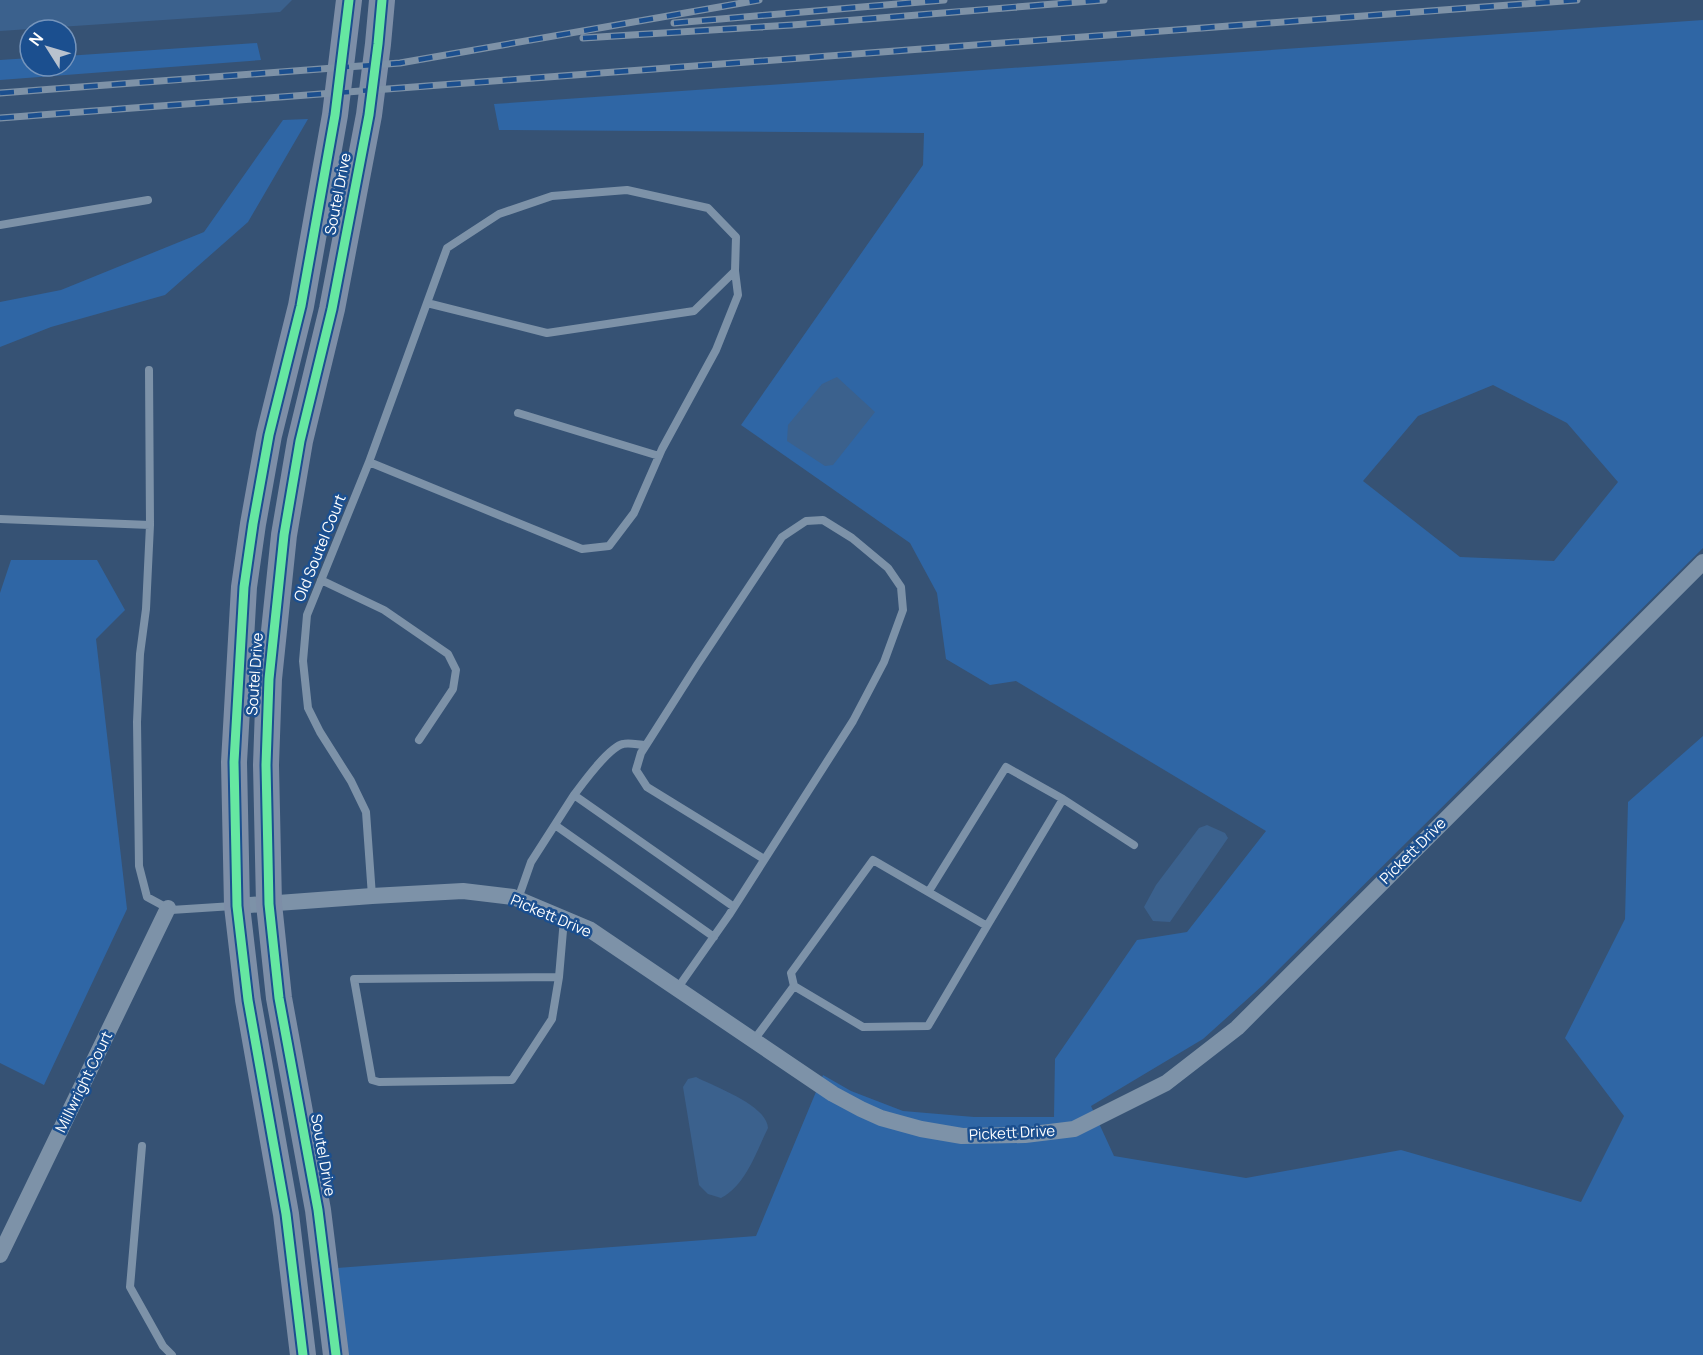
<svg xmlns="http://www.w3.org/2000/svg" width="1703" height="1355" font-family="Manrope,sans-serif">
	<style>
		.green { fill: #2f66a5; fill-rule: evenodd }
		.water { fill: #3b618d }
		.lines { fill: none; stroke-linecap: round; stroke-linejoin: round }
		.service { stroke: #7d92a8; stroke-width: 8 }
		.minor { stroke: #7d92a8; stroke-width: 16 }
		.primary { stroke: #7d8ea7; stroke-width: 26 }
		.rail-casing { stroke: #7e92a7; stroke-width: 7 }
		.rail { stroke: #1b4f8f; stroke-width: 4.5; stroke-dasharray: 14; stroke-linecap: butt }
		.cycleway-casing { stroke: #1b4f8f; stroke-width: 13 }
		.cycleway { stroke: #66e7a1; stroke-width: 9 }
		.labels { text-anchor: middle; stroke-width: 5; stroke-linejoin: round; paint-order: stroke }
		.street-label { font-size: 15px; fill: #fff; stroke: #1b4f8f }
	</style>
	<rect width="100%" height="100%" fill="#365274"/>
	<path class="green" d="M1703,20V548L1263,985L1203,1039L1091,1106L1114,1156L1246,1178L1401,1150L1581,1202L1624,1116L1565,1038L1625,919L1628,802L1703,736V1355H346L337,1268L756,1236L823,1075L851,1091L903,1111L974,1117H1054L1055,1059L1137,940L1187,932L1266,831L1016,681L990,685L946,659L937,593L910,543L741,425L923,165L924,133L499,130L494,104ZM1493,385L1567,423L1618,482L1554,561L1460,557L1363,481L1418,416Z
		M257,43L261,60L0,80V60L30,58V66H66V56Z
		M308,119L248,222L165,295L51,327L0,347V302L61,290L204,232L283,120Z
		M11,560H97L125,610L96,639L127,909L44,1085L0,1063V593Z"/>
	<path class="water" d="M0,0H292L280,12L0,31Z
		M837,377L875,412L833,465L825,466L787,441L788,425L822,384Z
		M1207,825L1225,833L1228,838L1170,922L1153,921L1144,907L1156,885L1199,828Z
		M696,1077C715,1087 767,1105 768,1128C756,1152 746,1185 721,1198L708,1194L699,1185L683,1087L688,1079Z"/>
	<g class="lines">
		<path class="service" d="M0,225L148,200
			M149,370L150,525L146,609L140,654L137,722L139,866L147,897L171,910L233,906
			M518,413L659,456
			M369,462L447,248L499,214L552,196L627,190L708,208L736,237L735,271L694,311L547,333L427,303
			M0,519L150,525
			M321,580L384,610L448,654L456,670L453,689L419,740
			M574,795C583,783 609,747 623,744C629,742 639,745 646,745
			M555,825L714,937
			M929,891L1006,767L1063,799
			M372,896L366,812L351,781L320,732L308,708L303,661L307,615L369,462L582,549L609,546L634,513L662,449L716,350L738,295L735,271
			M518,899L531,862L574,795L734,907
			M987,926L1063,799L1134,845
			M559,977L354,979L372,1080L379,1082L512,1080L552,1019L559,977L564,919
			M677,989L729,915L853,721L884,662L903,610L901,587L888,568L852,538L823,520L806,521L782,537L697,665L641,753L636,770L647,787L764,859
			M754,1040L794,986L863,1027L928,1026L987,926L873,860L791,973L794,986
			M142,1146L130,1287L163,1346L172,1355"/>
		<path class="minor" d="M237,906L372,896L463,891L513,897L589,929L833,1094L861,1109L881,1118L921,1129L962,1136L1025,1135L1074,1129L1166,1083L1237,1028L1703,562
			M0,1255L168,908"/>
		<path class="primary" d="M303,1355L286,1214L248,1000L237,906L234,762L244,587L253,524L269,435L301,306L335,115L349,0
			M336,1355L318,1210L279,998L269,904L266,765L269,679L284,535L300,441L332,309L369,115L378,44L382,0"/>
		<defs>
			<path id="rail" d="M674,23L944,0
				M583,38L792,25L1104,0
				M0,93L400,63L759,0
				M0,118L1577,0"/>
		</defs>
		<use href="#rail" class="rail-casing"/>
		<use href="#rail" class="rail"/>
		<defs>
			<path id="cycleway" d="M303,1355L286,1214L248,1000L237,906L234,762L244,587L253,524L269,435L301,306L335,115L349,0
				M336,1355L318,1210L279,998L269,904L266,765L269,679L284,535L300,441L332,309L369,115L378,44L382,0"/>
		</defs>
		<use href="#cycleway" class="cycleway-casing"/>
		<use href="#cycleway" class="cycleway"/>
	</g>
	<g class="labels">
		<g class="street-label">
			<text transform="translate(338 194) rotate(-79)" y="5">Soutel Drive</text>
			<text transform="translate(320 548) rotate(-68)" y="5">Old Soutel Court</text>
			<text transform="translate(255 674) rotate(-86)" y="5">Soutel Drive</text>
			<text transform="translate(1413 851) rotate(-45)" y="5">Pickett Drive</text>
			<text transform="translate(551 916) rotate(23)" y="5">Pickett Drive</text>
			<text transform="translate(84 1082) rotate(-64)" y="5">Millwright Court</text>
			<text transform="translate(1012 1133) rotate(-3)" y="5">Pickett Drive</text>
			<text transform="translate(323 1155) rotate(80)" y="5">Soutel Drive</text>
		</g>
	</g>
	<g transform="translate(48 48) rotate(307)"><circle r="28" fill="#1b4f8f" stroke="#7695bc" stroke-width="1.5"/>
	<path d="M0-4.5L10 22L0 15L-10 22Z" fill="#b9c2ce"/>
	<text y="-9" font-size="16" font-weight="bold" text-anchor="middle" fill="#ffffff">N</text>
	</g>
</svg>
